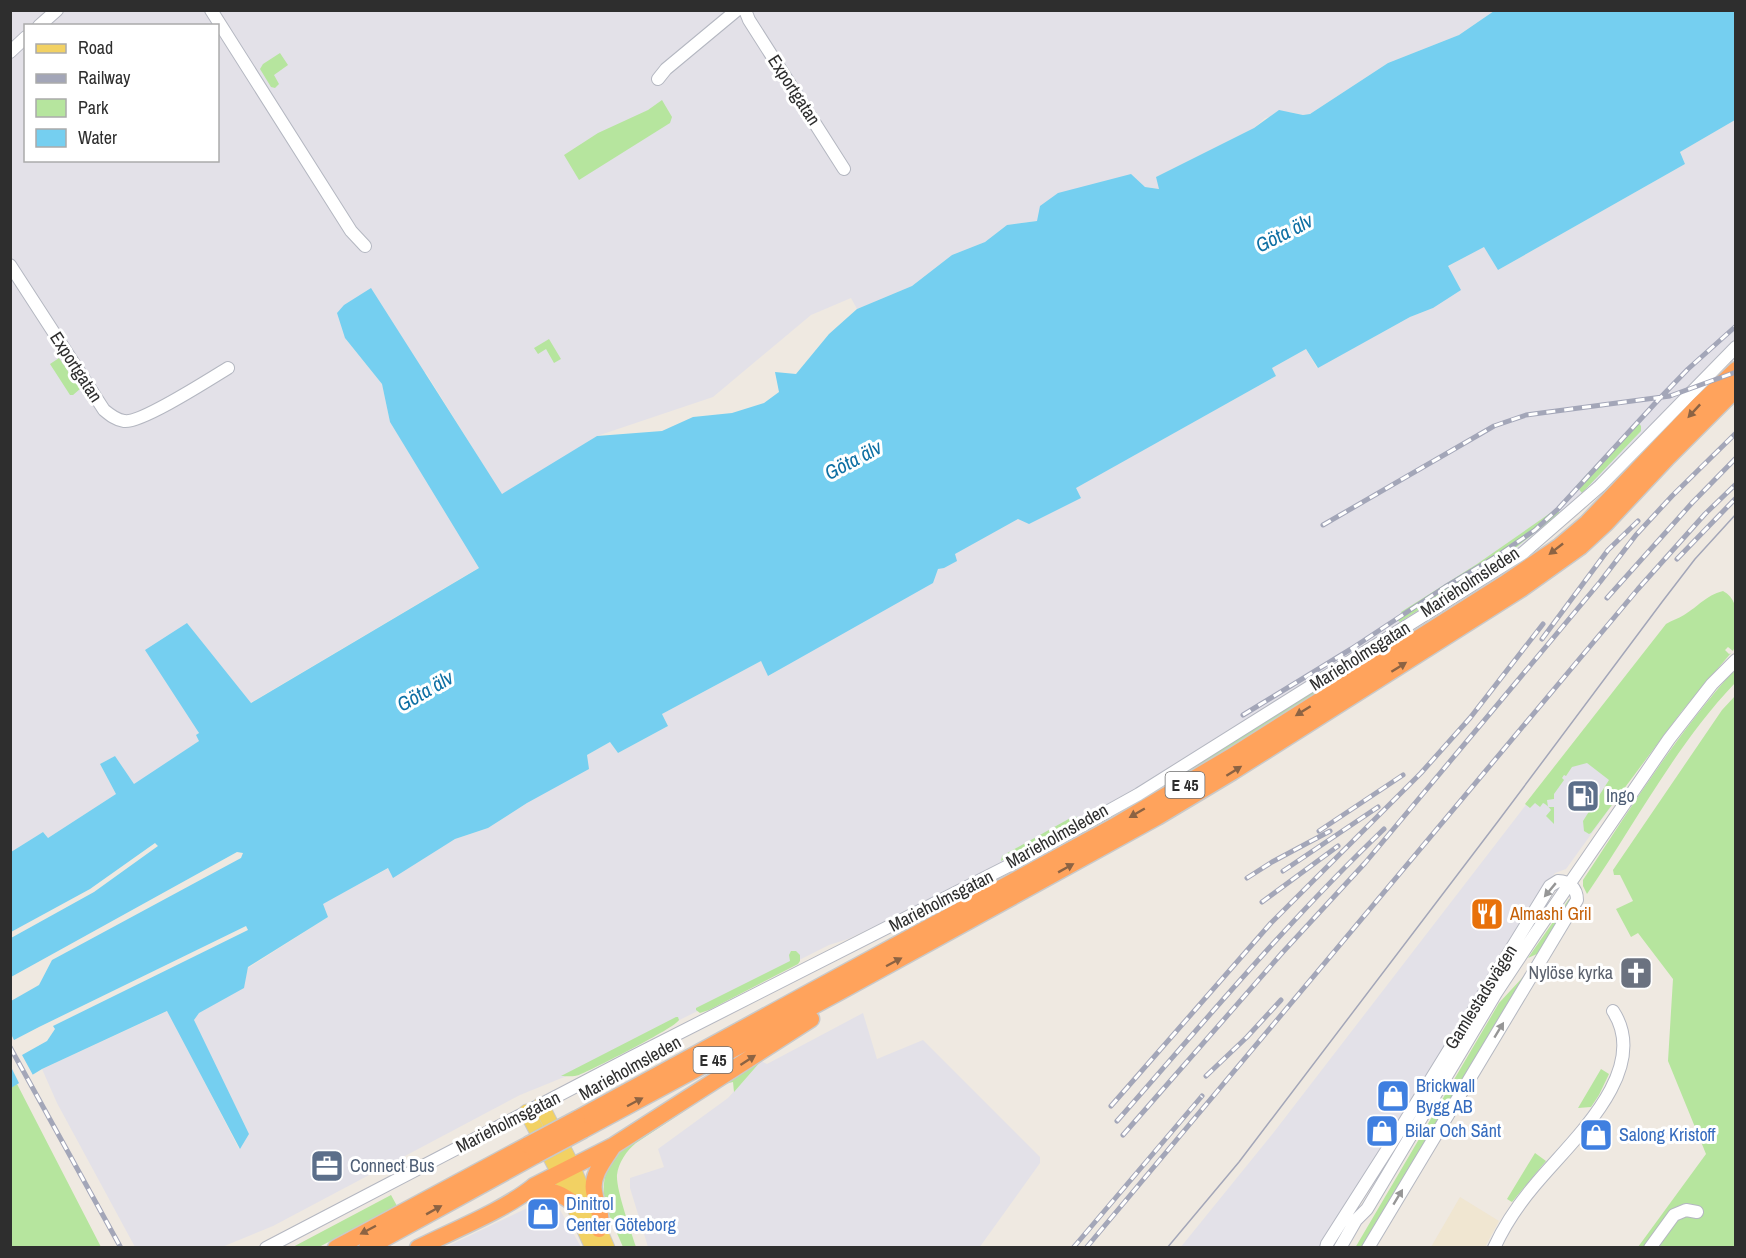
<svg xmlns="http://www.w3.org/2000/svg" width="1746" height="1258" font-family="'Archivo Narrow',sans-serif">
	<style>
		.industrial { fill: #e3e1e8; fill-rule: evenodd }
		.education { fill: #f0e6d1 }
		.green { fill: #b6e59e }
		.water { fill: #75cff0 }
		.pier { fill: #efe9e1 }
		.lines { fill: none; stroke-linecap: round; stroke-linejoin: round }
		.minor-casing { stroke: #b4b7c1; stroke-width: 14 }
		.major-casing { stroke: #c9c9c9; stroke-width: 17 }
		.highway-casing { stroke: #c9c9c9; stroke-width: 19 }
		.minor { stroke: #fff; stroke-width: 12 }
		.major { stroke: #f2d163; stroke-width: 15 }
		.highway { stroke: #ffa35c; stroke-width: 16 }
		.tram { stroke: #a3a6b8; stroke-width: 1.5 }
		.rail-casing { stroke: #a3a6b8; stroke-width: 5 }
		.rail { stroke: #fff; stroke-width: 3; stroke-dasharray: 9; stroke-linecap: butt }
		.highway-bridge-casing { stroke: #c9c9c9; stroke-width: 19; stroke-linecap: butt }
		.highway-bridge { stroke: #ffa35c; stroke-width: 16 }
		.oneway { fill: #8c6343 }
		.oneway2 { fill: #969696 }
		.labels { text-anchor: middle; stroke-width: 6; stroke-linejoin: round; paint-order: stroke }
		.shield { fill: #fff; stroke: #6d6d6d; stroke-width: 1.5 }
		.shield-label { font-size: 16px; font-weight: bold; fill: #2e2e2e }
		.street-label { font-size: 18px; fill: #2e2e2e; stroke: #fff }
		.service-label { font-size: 18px; fill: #4e5e75; stroke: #fff; text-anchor: start }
		.food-label { font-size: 18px; fill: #c56008; stroke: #fff; text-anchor: start }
		.worship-label { font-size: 18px; fill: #5b616d; stroke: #fff; text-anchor: end }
		.shop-label { font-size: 18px; fill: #366cbe; stroke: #fff; text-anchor: start }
		.water-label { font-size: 20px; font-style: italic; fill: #0d6fa3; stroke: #fff }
	</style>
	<rect width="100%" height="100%" fill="#efe9e1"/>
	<path class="industrial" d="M11,11H1494L1459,35L1388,63L1310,114L1303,115L1290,112L1265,118L1254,128L1156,177L1160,189L1145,187L1037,221L1007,225L985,242L952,255L912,286L857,309L851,298L811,315L713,397L597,436L502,495L426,373L345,338L382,384L390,422L480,567L250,703L187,623L199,741L134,785L115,756L100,764L116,794L48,838L43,832L11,852ZM26,26H218V160H26Z
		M1735,120V343L1598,484L1521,551L1137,792L990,872L848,939L829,945L574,1073L520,1095L273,1226L222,1247H135L57,1103L42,1069L168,1011L239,1149L249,1134L193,1021L198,1013L243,988L248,968L328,917L322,904L389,868L393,877L455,839L488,828L527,803L587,755L610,742L618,753L668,726L662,714L761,661L769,676L938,569L954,554L1018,519L1080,498L1075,488L1276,376L1272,368L1306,349L1317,368L1410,317L1433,308L1447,267L1484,246L1498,270L1685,164L1680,152Z
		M1572,745L1626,786L1566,869L1555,873L1543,890L1386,1144L1319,1247L1180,1248L1274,1132Z
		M863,1013L877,1059L923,1040L1040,1157V1163L979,1248L648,1247L630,1188V1178L664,1167L658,1149L728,1098L761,1061L767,1064Z
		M552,1196L581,1247L444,1248Z"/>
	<path class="education" d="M1460,1197L1499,1221L1485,1247H1431Z"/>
	<path class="green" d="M280,53L288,65L274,75L279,84L275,88L271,87L260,69L263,64Z
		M662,100L672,117L670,123L579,180L564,155L598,133L648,110Z
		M549,339L561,359L554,363L546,349L538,354L534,348Z
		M59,358L80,389L73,395H70L50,364Z
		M1637,421L1641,426V431L1582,493L1577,487V485Z
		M1556,509L1560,513L1514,549L1400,622L1397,620L1402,614L1401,612L1477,564Z
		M1723,591C1742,601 1736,626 1736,644L1733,651L1728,647L1725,650L1729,654L1731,653L1682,711L1591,833L1589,834L1584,831L1583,821L1609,780L1587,763L1572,767L1566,776L1564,775L1562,778L1564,780L1554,794V799L1547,800L1548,807H1554V824L1546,816L1551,810C1550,808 1546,804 1543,803L1540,807L1535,803L1530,808L1525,804L1666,624C1672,620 1678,619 1684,615C1699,606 1705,596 1723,591Z
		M1411,631L1414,632L1198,769L1059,848L1137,802Z
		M1735,669V683C1676,745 1635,824 1587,894L1583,886V880C1631,807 1677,734 1735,669Z
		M1735,696V1247H1638L1706,1154L1668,1061L1673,979L1638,933L1631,937L1616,909L1633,901L1620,875H1614L1613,870L1722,710Z
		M1074,816L1077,817L1075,821L1001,861L1002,856Z
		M1569,899H1571L1539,953L1528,958Z
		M791,951H796L800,955V961L798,964L709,1010L700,1013L696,1010V1008L790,961L789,955Z
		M1523,977L1525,978L1363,1247L1355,1248L1499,1003Z
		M676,1017H678L679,1020C675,1028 593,1069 579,1075C574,1077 566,1076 561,1076Z
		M761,1061L734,1092L733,1082L725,1084L636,1143C627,1150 618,1163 617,1175C616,1190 631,1231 636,1247H623C608,1211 592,1190 616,1152Z
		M1601,1069L1609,1074L1599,1095L1591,1107L1578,1108Z
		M17,1084L101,1247L11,1248L10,1088Z
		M1535,1153L1546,1161L1512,1202L1507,1199Z
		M391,1195L397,1206L319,1247L291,1248Z"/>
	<path class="water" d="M1494,11H1735V120L1680,152L1685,164L1498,270L1484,247L1448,266L1461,290L1433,308L1410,317L1318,368L1306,349L1272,368L1276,376L1076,488L1081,498L1029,524L1018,519L955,554L957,561L944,568L938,569L933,583L768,676L761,661L662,714L668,726L618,753L610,742L587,755L589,769L527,803L488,828L455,839L393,878L388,868L323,904L328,917L248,967L244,988L199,1013L194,1020L249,1134L240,1149L167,1011L42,1069L11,1088V852L43,832L48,838L116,794L100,764L115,756L134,784L199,741L196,735L199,733L145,650L187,623L251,703L479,568L390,422L382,384L345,338L337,313L344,305L371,288L502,494L597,436L662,431L693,417L732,413L764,403L779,392L775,372L796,374L829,334L857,309L912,286L952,255L985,242L1007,225L1037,221L1040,206L1058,193L1131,174L1145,187L1159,189L1156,177L1254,128L1279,110L1303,115L1310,114L1388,63L1459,35Z"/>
	<path class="pier" d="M155,843L158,846L94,892L11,938V932L90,889Z
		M237,852L243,853L241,858L52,960L39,985L11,1001V977Z
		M246,926L248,930L53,1026L55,1029L47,1041L22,1055L34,1077L20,1085L11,1067V1034L14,1040L39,1027Z"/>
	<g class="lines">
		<defs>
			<path id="minor" d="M211,10L351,231L365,246
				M745,10L749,20L844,169
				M39,26L57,10
				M10,52L26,37
				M658,79L666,69L737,10
				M10,265L104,410C110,415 116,420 124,421C140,424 210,379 228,368
				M266,1248L632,1057L1024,858L1139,794L1523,553L1600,486L1736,347
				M1326,1248L1327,1244L1401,1128L1550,886L1558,881C1569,881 1577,888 1577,900L1368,1248
				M1340,1248L1356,1220L1367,1209L1496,993L1535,934L1669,739L1712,684L1736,660
				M1494,1248C1504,1226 1518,1205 1534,1186C1568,1144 1653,1072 1613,1011
				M1650,1248L1674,1215L1686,1210L1697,1212"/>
			<path id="major" d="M541,1105L572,1166L607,1248
				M527,1112L559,1173L593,1248"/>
			<path id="highway" d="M577,1119L1113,827L1234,755L1504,584L1560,546L1587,523L1700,404L1736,370
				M583,1130L843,990L1157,817L1232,772L1521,589L1580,547L1606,523L1668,457L1736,389
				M529,1193C551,1191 554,1189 572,1202
				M599,1229C603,1209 596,1209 594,1191C591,1175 605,1159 613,1146
				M336,1248L528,1145
				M367,1248L536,1155
				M418,1248C452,1231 505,1210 534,1186L613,1146L811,1019"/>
		</defs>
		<use href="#minor" class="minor-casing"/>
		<use href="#major" class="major-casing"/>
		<use href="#highway" class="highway-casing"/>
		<use href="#minor" class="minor"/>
		<use href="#major" class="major"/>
		<use href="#highway" class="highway"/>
		<path class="tram" d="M1167,1248L1239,1162L1499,820L1662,602L1695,559L1736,514"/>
		<defs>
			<path id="rail" d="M1323,525L1494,426L1526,415L1670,396L1736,372
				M1677,559L1736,498
				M1607,598L1692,503L1736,458
				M1542,639L1608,550L1638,521
				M1243,715L1351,649L1445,587L1497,556L1535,530L1558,509L1660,398L1688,369L1736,326
				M1319,831L1403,775
				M1283,871L1378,807
				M1247,878L1272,862L1330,831
				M1262,902L1338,846
				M10,1047L121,1248
				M1206,1076L1247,1037L1281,1000
				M1111,1106L1271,923L1421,773L1470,718L1543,624
				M1117,1121C1204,1022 1288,921 1384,829
				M1123,1135L1282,953L1365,863L1600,582L1636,535L1672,496L1736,433
				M1073,1248L1202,1096
				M1086,1248L1638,589L1705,514L1736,484"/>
		</defs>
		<use href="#rail" class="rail-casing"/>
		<use href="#rail" class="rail"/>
		<defs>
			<path id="highway-bridge" d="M528,1145L577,1119
				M536,1155L583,1130"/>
		</defs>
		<use href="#highway-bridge" class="highway-bridge-casing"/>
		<use href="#highway-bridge" class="highway-bridge"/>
	</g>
	<defs><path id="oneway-solid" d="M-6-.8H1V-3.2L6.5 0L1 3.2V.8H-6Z" transform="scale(1.5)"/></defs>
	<g class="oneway">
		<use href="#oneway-solid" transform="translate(1694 411) rotate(133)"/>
		<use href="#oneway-solid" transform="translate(1556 549) rotate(142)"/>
		<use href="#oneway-solid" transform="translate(1399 667) rotate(-32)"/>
		<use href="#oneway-solid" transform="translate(1303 711) rotate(148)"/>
		<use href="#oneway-solid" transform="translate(1234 771) rotate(-32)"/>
		<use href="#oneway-solid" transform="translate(1137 813) rotate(150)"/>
		<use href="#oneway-solid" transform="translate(1066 868) rotate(-29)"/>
		<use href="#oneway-solid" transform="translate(894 962) rotate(-28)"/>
		<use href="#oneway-solid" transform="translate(748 1060) rotate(-33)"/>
		<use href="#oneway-solid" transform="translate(635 1102) rotate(-28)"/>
		<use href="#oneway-solid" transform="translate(434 1210) rotate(-29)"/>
		<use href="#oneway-solid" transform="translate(368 1230) rotate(152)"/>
	</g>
	<g class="oneway2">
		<use href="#oneway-solid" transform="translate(1550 890) rotate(130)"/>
		<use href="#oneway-solid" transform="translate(1499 1030) rotate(-59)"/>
		<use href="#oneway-solid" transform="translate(1398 1197) rotate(-59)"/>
	</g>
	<defs>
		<symbol id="fuel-square" viewBox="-11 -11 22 22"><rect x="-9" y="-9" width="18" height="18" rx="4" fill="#5c6f8a" stroke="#fff"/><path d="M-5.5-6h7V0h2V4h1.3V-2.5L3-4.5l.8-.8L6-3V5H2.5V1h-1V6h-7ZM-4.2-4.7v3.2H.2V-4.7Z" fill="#fff"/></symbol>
		<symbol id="restaurant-square" viewBox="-11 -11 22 22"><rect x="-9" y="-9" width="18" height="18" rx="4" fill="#e8710a" stroke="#fff"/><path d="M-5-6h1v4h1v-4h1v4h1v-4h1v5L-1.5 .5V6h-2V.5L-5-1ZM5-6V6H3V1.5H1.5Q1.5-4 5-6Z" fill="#fff"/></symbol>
		<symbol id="church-square" viewBox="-11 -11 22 22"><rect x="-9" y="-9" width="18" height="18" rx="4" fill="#6b7280" stroke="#fff"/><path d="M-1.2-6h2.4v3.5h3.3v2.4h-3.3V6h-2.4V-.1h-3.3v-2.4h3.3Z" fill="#fff"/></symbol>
		<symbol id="shop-square" viewBox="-11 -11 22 22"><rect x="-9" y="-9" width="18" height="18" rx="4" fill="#3f7fe0" stroke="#fff"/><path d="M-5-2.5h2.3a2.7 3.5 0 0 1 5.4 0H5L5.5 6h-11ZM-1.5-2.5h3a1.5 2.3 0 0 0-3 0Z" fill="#fff"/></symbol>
		<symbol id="office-square" viewBox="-11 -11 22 22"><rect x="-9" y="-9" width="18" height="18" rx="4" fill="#5c6f8a" stroke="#fff"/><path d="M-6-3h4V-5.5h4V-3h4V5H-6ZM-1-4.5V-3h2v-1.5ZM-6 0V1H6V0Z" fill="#fff"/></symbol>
	</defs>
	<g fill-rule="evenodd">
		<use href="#fuel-square" x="1564" y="777" width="38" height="38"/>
		<use href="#restaurant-square" x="1468" y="895" width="38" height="38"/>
		<use href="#church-square" x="1617" y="954" width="38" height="38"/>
		<use href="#shop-square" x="1374" y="1077" width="38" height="38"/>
		<use href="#shop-square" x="1363" y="1112" width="38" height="38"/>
		<use href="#shop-square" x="1577" y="1116" width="38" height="38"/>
		<use href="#office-square" x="308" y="1147" width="38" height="38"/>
		<use href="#shop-square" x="524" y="1195" width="38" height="38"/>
	</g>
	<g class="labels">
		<g class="shield">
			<rect x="1165.5" y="772" width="39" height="26" rx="4.5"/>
			<rect x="693.5" y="1047" width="39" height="26" rx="4.5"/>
		</g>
		<g class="shield-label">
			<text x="1185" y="791">E 45</text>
			<text x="713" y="1066">E 45</text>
		</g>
		<g class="street-label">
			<text transform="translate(794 90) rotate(57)" y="6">Exportgatan</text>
			<text transform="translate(76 367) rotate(57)" y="6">Exportgatan</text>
			<text transform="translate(1470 582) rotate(-33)" y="6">Marieholmsleden</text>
			<text transform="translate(1360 656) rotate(-32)" y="6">Marieholmsgatan</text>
			<text transform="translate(1057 836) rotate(-29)" y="6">Marieholmsleden</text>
			<text transform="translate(941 901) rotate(-27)" y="6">Marieholmsgatan</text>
			<text transform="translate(1481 997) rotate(-58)" y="6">Gamlestadsvägen</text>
			<text transform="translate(630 1068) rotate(-29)" y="6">Marieholmsleden</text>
			<text transform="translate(508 1122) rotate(-27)" y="6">Marieholmsgatan</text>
		</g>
		<g class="service-label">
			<text x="1606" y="802">Ingo</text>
			<text x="350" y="1172">Connect Bus</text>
		</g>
		<g class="food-label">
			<text x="1510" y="920">Almashi Gril</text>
		</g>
		<g class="worship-label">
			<text x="1613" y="979">Nylöse kyrka</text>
		</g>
		<g class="shop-label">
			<text x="1416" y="1092">Brickwall<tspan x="1416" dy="21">Bygg AB</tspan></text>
			<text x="1405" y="1137">Bilar Och Sånt</text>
			<text x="1619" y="1141">Salong Kristoff</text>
			<text x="566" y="1210">Dinitrol<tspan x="566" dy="21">Center Göteborg</tspan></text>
		</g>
		<g class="water-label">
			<text transform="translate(1284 233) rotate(-27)" y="7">Göta älv</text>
			<text transform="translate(853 460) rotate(-28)" y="7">Göta älv</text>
			<text transform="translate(425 691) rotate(-30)" y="7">Göta älv</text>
		</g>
	</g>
	<rect width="1746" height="1258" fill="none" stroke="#2e2e2e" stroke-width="24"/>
	<rect x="24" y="24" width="195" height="138" fill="#ffffff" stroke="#ababab" stroke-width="1.5"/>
	<rect x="36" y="44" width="30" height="9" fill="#f2d163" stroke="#ababab" stroke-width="1.5"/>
	<text x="78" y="54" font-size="18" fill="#2e2e2e">Road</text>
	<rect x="36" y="74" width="30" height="9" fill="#a3a6b8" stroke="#ababab" stroke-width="1.5"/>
	<text x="78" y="84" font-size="18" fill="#2e2e2e">Railway</text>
	<rect x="36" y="99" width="30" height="18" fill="#b6e59e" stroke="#ababab" stroke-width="1.5"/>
	<text x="78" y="114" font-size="18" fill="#2e2e2e">Park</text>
	<rect x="36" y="129" width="30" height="18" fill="#75cff0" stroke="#ababab" stroke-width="1.5"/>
	<text x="78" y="144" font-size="18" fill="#2e2e2e">Water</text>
</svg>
